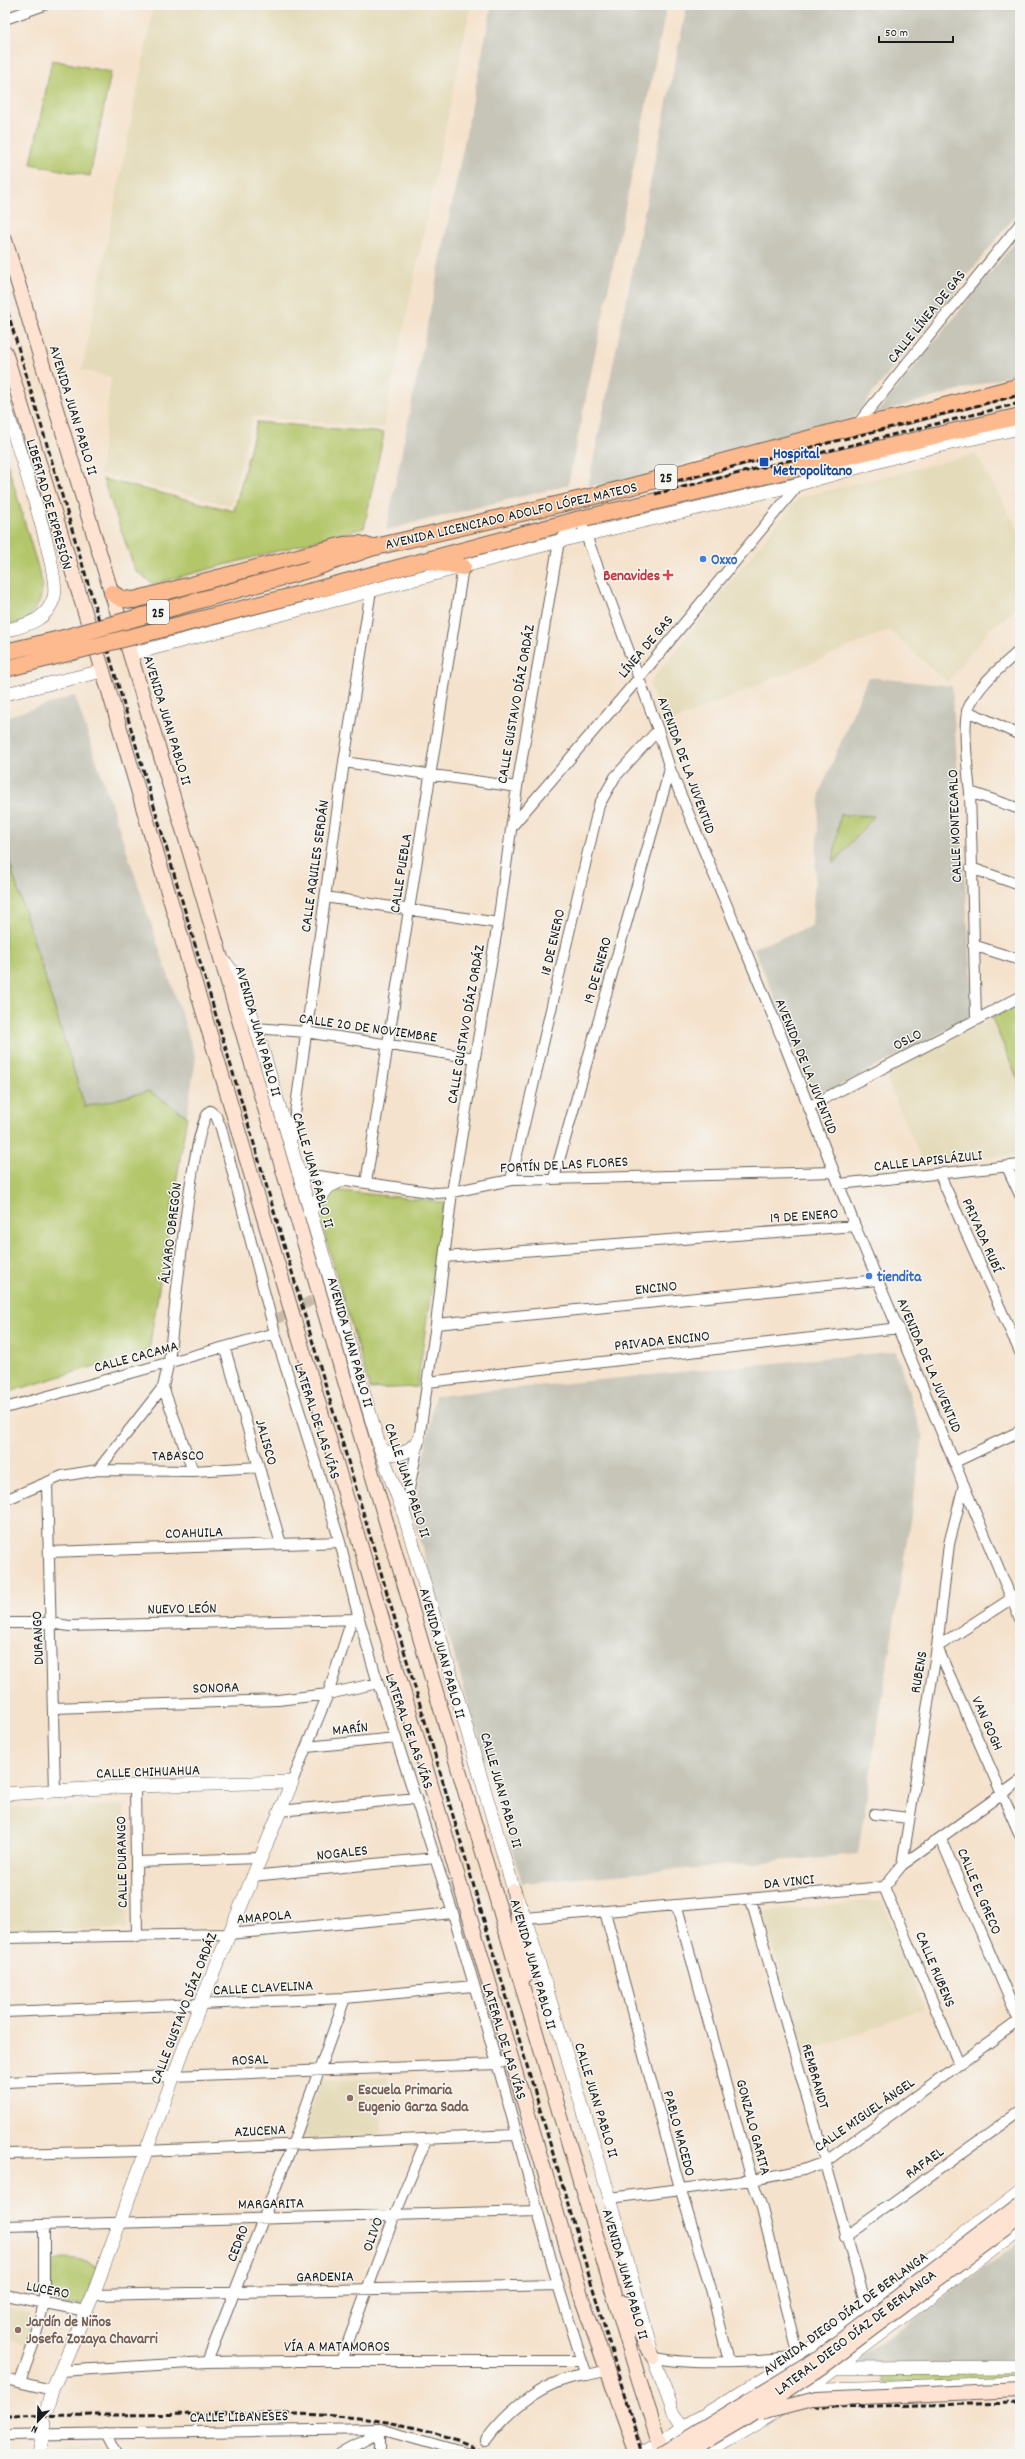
<svg xmlns="http://www.w3.org/2000/svg" width="1025" height="2459" font-family="Dekko,sans-serif">
	<style>
		.built { fill: #e4dbba }
		.industrial { fill: #c6c5b8 }
		.green { fill: #b3c669; stroke: #687142 }
		.lines { fill: none; stroke-linecap: round; stroke-linejoin: round }
		.minor-tunnel { stroke: #cabaa9; stroke-width: 10; stroke-dasharray: 10 5; stroke-linecap: butt }
		.minor-casing { stroke: #68615a; stroke-width: 12 }
		.tertiary-casing { stroke: #68615a; stroke-width: 14 }
		.secondary-casing { stroke: #68615a; stroke-width: 16 }
		.primary-casing { stroke: #68615a; stroke-width: 18 }
		.minor { stroke: #fff; stroke-width: 10 }
		.tertiary { stroke: #fff; stroke-width: 13 }
		.secondary { stroke: #fee3d2; stroke-width: 14 }
		.primary { stroke: #fcba8e; stroke-width: 16 }
		.rail { stroke: #1c1c1c; stroke-width: 3; stroke-dasharray: 6 3; stroke-linecap: butt }
		.secondary-bridge-casing { stroke: #68615a; stroke-width: 16; stroke-linecap: butt }
		.primary-bridge-casing { stroke: #68615a; stroke-width: 18; stroke-linecap: butt }
		.secondary-bridge { stroke: #fee3d2; stroke-width: 14 }
		.primary-bridge { stroke: #fcba8e; stroke-width: 16 }
		.transit-dot { fill: #1a4fb4; stroke: #f6f6f2; stroke-width: 1.5 }
		.shop-dot { fill: #3f7fe0; stroke: #f6f6f2; stroke-width: 1.5 }
		.health-dot { fill: #e0444e; stroke: #f6f6f2; stroke-width: 1.5 }
		.education-dot { fill: #8d6e63; stroke: #f6f6f2; stroke-width: 1.5 }
		.labels { text-anchor: middle; stroke-width: 3; stroke-linejoin: round; paint-order: stroke }
		.shield { fill: #f6f6f2; stroke: #5d5d5c; stroke-width: 1 }
		.shield-label { font-size: 14px; font-weight: bold; fill: #1c1c1c }
		.street-label { font-size: 15px; fill: #1c1c1c; stroke: #f6f6f2 }
		.transit-label { font-size: 15px; font-weight: bold; fill: #164399; stroke: #f6f6f2; text-anchor: start }
		.shop-label { font-size: 15px; font-weight: bold; fill: #366cbe; stroke: #f6f6f2; text-anchor: start }
		.health-label { font-size: 15px; font-weight: bold; fill: #be3a42; stroke: #f6f6f2; text-anchor: end }
		.education-label { font-size: 15px; font-weight: bold; fill: #785e54; stroke: #f6f6f2; text-anchor: start }
	</style>
	<rect width="100%" height="100%" fill="#f6f6f2"/>
	<filter id="ink" filterUnits="userSpaceOnUse"><feTurbulence type="fractalNoise" baseFrequency=".025" numOctaves="2"/><feDisplacementMap in="SourceGraphic" scale="8" xChannelSelector="R" yChannelSelector="G"/><feConvolveMatrix kernelMatrix="1 2 1 2 8 2 1 2 1" color-interpolation-filters="sRGB"/></filter>
	<filter id="wash" filterUnits="userSpaceOnUse"><feTurbulence type="fractalNoise" baseFrequency=".012" numOctaves="4" result="noise"/><feDisplacementMap in="SourceGraphic" scale="16" xChannelSelector="R" yChannelSelector="G"/><feGaussianBlur stdDeviation="0.9" result="paint"/><feColorMatrix in="noise" values="0 0 0 0 0 0 0 0 0 0 0 0 0 0 0 0 0 1.4 0 .05"/><feComposite in="paint" operator="in"/></filter>
	<g filter="url(#wash)">
		<rect width="100%" height="100%" fill="#f5e2cc"/>
		<path class="built" d="M154,5H471L383,428L253,416L231,505L100,474L111,377L82,370Z
			M976,454L1020,533V607L991,628L947,682L889,630L664,725L649,684L798,498Z
			M992,1018L1020,1085V1155L922,1160L884,1073Z
			M124,1805L127,1929L5,1931V1808Z
			M882,1900L924,2008L804,2054L763,1911Z
			M389,2077L380,2135L300,2138L321,2081Z
			M5,2306L29,2313L35,2322L25,2344L5,2339Z
			M98,2443L104,2454H53L55,2445Z"/>
		<path class="industrial" d="M492,5H667L568,485L386,530Z
			M687,5H1020V210L853,418L611,484L588,486Z
			M1020,236V373L877,413Z
			M868,677L952,686L974,1016L816,1098L754,948L812,926L820,792Z
			M75,696L196,1058L149,1350L5,1393V717Z
			M896,1351L923,1438L858,1854L522,1883L413,1517L435,1396Z
			M1020,2241V2362L846,2364L904,2327Z"/>
		<path class="green" d="M52,60L111,72L90,176L31,164Z
			M257,422L384,433L364,528L153,584L135,570L103,479L234,511Z
			M5,455L43,585L40,601L26,621L5,626Z
			M840,815L874,816L833,864Z
			M5,848L85,1107L149,1091L187,1116L149,1350L5,1393Z
			M1020,1004V1085L992,1018Z
			M331,1190L444,1202L417,1387L370,1389L317,1209Z
			M64,2258L78,2259L98,2266L84,2304H62L49,2296L47,2261Z
			M1020,2372V2380L883,2383L882,2374Z"/>
	</g>
	<g filter="url(#ink)">
		<g class="lines">
			<path class="minor-tunnel" d="M277,1319L329,1291"/>
			<defs>
				<path id="minor" d="M5,19L44,5
					M856,426L1020,224
					M967,711L1020,735
					M344,762L517,787
					M970,792L1020,809
					M513,825L639,678L799,484
					M971,868L1020,885
					M325,897L498,923
					M973,945L1020,960
					M976,1020L970,792C968,774 962,725 968,709C978,685 1001,667 1020,650
					M256,1028L305,1032L475,1058
					M808,1107L1020,997
					M291,1142L344,762L371,590
					M1007,1167L1020,1195
					M297,1173L436,1193L452,1192L511,1180L834,1172
					M939,1173L1020,1352
					M554,1178L670,769
					M511,1180L599,805L615,777L658,730
					M366,1183L463,567
					M839,1184L1020,1165
					M444,1257L855,1226
					M436,1324L878,1280
					M225,1349L281,1544
					M428,1382L899,1328
					M5,1408L275,1333
					M955,1462L1020,1431
					M98,1470L163,1387
					M193,1471L163,1387L169,1361C173,1328 192,1123 210,1111L216,1116L221,1128L275,1333L340,1542L359,1619L378,1683L453,1913L503,2084L558,2285L582,2361
					M47,1484L55,1791
					M5,1500L62,1476L98,1470L193,1471L259,1467
					M404,1514L419,1439L436,1324L452,1192L498,923L517,787L559,541L580,519L658,730L670,769L782,1038L855,1226L1020,1619
					M49,1552L340,1542
					M5,1623H51L69,1626L359,1619
					M937,1647L1020,1835
					M937,1647L1020,1593
					M54,1708L278,1700L328,1694L378,1683
					M307,1747L396,1738
					M292,1782L328,1694L352,1619
					M135,1786L137,1937
					M279,1811L417,1798
					M875,1814L908,1818
					M941,1839L1019,2021
					M137,1862L259,1858
					M902,1865L937,1647L949,1544L964,1485
					M252,1876L435,1858
					M884,1887L959,2064
					M751,1900L866,2305
					M605,1912L680,2188L711,2289L729,2361
					M525,1918L884,1887L902,1865L1020,1781
					M5,1938L229,1934L453,1913
					M5,2012L345,1998L473,1986
					M5,2082L497,2064L512,2059
					M5,2154L145,2151L517,2135
					M610,2198L752,2180L803,2170L825,2162L1020,2020
					M5,2226L537,2211
					M845,2237L1020,2111
					M5,2295L86,2311
					M93,2295L558,2285
					M653,2357C686,2366 764,2362 799,2357L761,2205L752,2180L677,1907
					M341,2361L394,2217L426,2140
					M207,2362L293,2143L345,1998
					M60,2371L207,2362L292,2361H582L587,2375L605,2371
					M5,2379L52,2390
					M20,2382L34,2342L44,2303V2225
					M105,2433L116,2454
					M5,2435L380,2429L469,2454
					M486,2440C511,2407 546,2379 587,2375
					M340,2454L379,2433
					M380,2454V2429"/>
				<path id="tertiary" d="M5,406C15,439 61,572 54,597C47,621 26,625 5,631
					M131,654L559,541L799,484L915,451L1020,428
					M5,694L103,671
					M221,958C240,977 247,1003 256,1028L380,1448L404,1514L514,1891L525,1918L610,2198L653,2357L673,2411L684,2428
					M309,1212L328,1187L342,1180
					M380,1448C396,1459 408,1454 419,1439
					M5,1794L135,1786L292,1782L200,2005L93,2295L52,2390L47,2409
					M831,2368L1020,2367
					M809,2379L819,2387L826,2389L1020,2383
					M39,2454L45,2424
					M640,2454L799,2357L1020,2192
					M705,2454L784,2407L1020,2229"/>
				<path id="secondary" d="M5,240L191,856L528,2006L639,2380L663,2454
					M5,352L103,671L583,2302L637,2454
					M514,1891L526,1976
					M624,2303L653,2357"/>
				<path id="primary" d="M432,562L463,567
					M311,569L371,548L603,494L856,426L907,416L1020,386
					M312,591L580,519L1020,416
					M112,593L122,599L134,600L344,545L360,544L369,547"/>
			</defs>
			<use href="#minor" class="minor-casing"/>
			<use href="#tertiary" class="tertiary-casing"/>
			<use href="#secondary" class="secondary-casing"/>
			<use href="#primary" class="primary-casing"/>
			<use href="#minor" class="minor"/>
			<use href="#tertiary" class="tertiary"/>
			<use href="#secondary" class="secondary"/>
			<use href="#primary" class="primary"/>
			<path class="rail" d="M5,303L642,2454
				M660,485L1020,395
				M655,494L1020,403
				M778,2408L1020,2403
				M5,2416C71,2415 136,2415 202,2414C301,2413 399,2410 490,2454"/>
			<defs>
				<path id="secondary-bridge" d="M761,2413L816,2399L1020,2390
					M662,2454L815,2360L1020,2203
					M684,2454L745,2418L821,2368L1020,2218"/>
				<path id="primary-bridge" d="M5,652L64,638L311,569
					M5,669L312,591"/>
			</defs>
			<use href="#secondary-bridge" class="secondary-bridge-casing"/>
			<use href="#primary-bridge" class="primary-bridge-casing"/>
			<use href="#secondary-bridge" class="secondary-bridge"/>
			<use href="#primary-bridge" class="primary-bridge"/>
		</g>
	</g>
	<rect class="transit-dot" x="759" y="457" width="10" height="10" rx="2"/>
	<g class="shop-dot">
		<circle cx="703" cy="559" r="4"/>
		<circle cx="869" cy="1276" r="4"/>
	</g>
	<path class="health-dot" d="M666 569h4v4h4v4h-4v4h-4v-4h-4v-4h4z"/>
	<g class="education-dot">
		<circle cx="350" cy="2098" r="4"/>
		<circle cx="18" cy="2330" r="4"/>
	</g>
	<g class="labels">
		<g class="shield">
			<rect x="655" y="465" width="22" height="24" rx="3"/>
			<rect x="147" y="600" width="22" height="24" rx="3"/>
		</g>
		<g class="shield-label">
			<text x="666" y="482">25</text>
			<text x="158" y="617">25</text>
		</g>
		<g class="street-label">
			<text transform="translate(926 316) rotate(-51)" y="5">CALLE LÍNEA DE GAS</text>
			<text transform="translate(74 410) rotate(73)" y="5">AVENIDA JUAN PABLO II</text>
			<text transform="translate(50 504) rotate(74)" y="5">LIBERTAD DE EXPRESIÓN</text>
			<text transform="translate(511 515) rotate(-13)" y="5">AVENIDA LICENCIADO ADOLFO LÓPEZ MATEOS</text>
			<text transform="translate(645 646) rotate(-50)" y="5">LÍNEA DE GAS</text>
			<text transform="translate(515 704) rotate(-80)" y="5">CALLE GUSTAVO DÍAZ ORDÁZ</text>
			<text transform="translate(168 720) rotate(73)" y="5">AVENIDA JUAN PABLO II</text>
			<text transform="translate(687 765) rotate(70)" y="5">AVENIDA DE LA JUVENTUD</text>
			<text transform="translate(954 826) rotate(-92)" y="5">CALLE MONTECARLO</text>
			<text transform="translate(314 866) rotate(-82)" y="5">CALLE AQUILES SERDÁN</text>
			<text transform="translate(400 873) rotate(-81)" y="5">CALLE PUEBLA</text>
			<text transform="translate(552 942) rotate(-77)" y="5">18 DE ENERO</text>
			<text transform="translate(597 970) rotate(-74)" y="5">19 DE ENERO</text>
			<text transform="translate(465 1024) rotate(-80)" y="5">CALLE GUSTAVO DÍAZ ORDÁZ</text>
			<text transform="translate(368 1027) rotate(8)" y="5">CALLE 20 DE NOVIEMBRE</text>
			<text transform="translate(259 1031) rotate(74)" y="5">AVENIDA JUAN PABLO II</text>
			<text transform="translate(907 1039) rotate(-27)" y="5">OSLO</text>
			<text transform="translate(807 1066) rotate(68)" y="5">AVENIDA DE LA JUVENTUD</text>
			<text transform="translate(928 1160) rotate(-6)" y="5">CALLE LAPISLÁZULI</text>
			<text transform="translate(564 1164) rotate(-3)" y="5">FORTÍN DE LAS FLORES</text>
			<text transform="translate(314 1170) rotate(74)" y="5">CALLE JUAN PABLO II</text>
			<text transform="translate(804 1215) rotate(-4)" y="5">19 DE ENERO</text>
			<text transform="translate(170 1233) rotate(-83)" y="5">ÁLVARO OBREGÓN</text>
			<text transform="translate(983 1235) rotate(66)" y="5">PRIVADA RUBÍ</text>
			<text transform="translate(656 1287) rotate(-6)" y="5">ENCINO</text>
			<text transform="translate(662 1340) rotate(-6)" y="5">PRIVADA ENCINO</text>
			<text transform="translate(351 1342) rotate(74)" y="5">AVENIDA JUAN PABLO II</text>
			<text transform="translate(136 1356) rotate(-15)" y="5">CALLE CACAMA</text>
			<text transform="translate(930 1365) rotate(67)" y="5">AVENIDA DE LA JUVENTUD</text>
			<text transform="translate(318 1421) rotate(72)" y="5">LATERAL DE LAS VÍAS</text>
			<text transform="translate(267 1442) rotate(74)" y="5">JALISCO</text>
			<text transform="translate(178 1455) rotate(-1)" y="5">TABASCO</text>
			<text transform="translate(408 1480) rotate(72)" y="5">CALLE JUAN PABLO II</text>
			<text transform="translate(194 1532) rotate(-2)" y="5">COAHUILA</text>
			<text transform="translate(182 1608) rotate(-1)" y="5">NUEVO LEÓN</text>
			<text transform="translate(37 1638) rotate(-92)" y="5">DURANGO</text>
			<text transform="translate(443 1653) rotate(74)" y="5">AVENIDA JUAN PABLO II</text>
			<text transform="translate(918 1672) rotate(-80)" y="5">RUBENS</text>
			<text transform="translate(216 1687) rotate(-2)" y="5">SONORA</text>
			<text transform="translate(988 1723) rotate(66)" y="5">VAN GOGH</text>
			<text transform="translate(350 1728) rotate(-6)" y="5">MARÍN</text>
			<text transform="translate(410 1731) rotate(71)" y="5">LATERAL DE LAS VÍAS</text>
			<text transform="translate(148 1771) rotate(-2)" y="5">CALLE CHIHUAHUA</text>
			<text transform="translate(502 1790) rotate(74)" y="5">CALLE JUAN PABLO II</text>
			<text transform="translate(342 1852) rotate(-6)" y="5">NOGALES</text>
			<text transform="translate(121 1862) rotate(-91)" y="5">CALLE DURANGO</text>
			<text transform="translate(789 1881) rotate(-6)" y="5">DA VINCI</text>
			<text transform="translate(980 1891) rotate(67)" y="5">CALLE EL GRECO</text>
			<text transform="translate(264 1916) rotate(-5)" y="5">AMAPOLA</text>
			<text transform="translate(534 1964) rotate(74)" y="5">AVENIDA JUAN PABLO II</text>
			<text transform="translate(936 1969) rotate(67)" y="5">CALLE RUBENS</text>
			<text transform="translate(263 1987) rotate(-3)" y="5">CALLE CLAVELINA</text>
			<text transform="translate(183 2008) rotate(-69)" y="5">CALLE GUSTAVO DÍAZ ORDÁZ</text>
			<text transform="translate(505 2041) rotate(73)" y="5">LATERAL DE LAS VÍAS</text>
			<text transform="translate(250 2059) rotate(-2)" y="5">ROSAL</text>
			<text transform="translate(816 2076) rotate(74)" y="5">REMBRANDT</text>
			<text transform="translate(597 2100) rotate(73)" y="5">CALLE JUAN PABLO II</text>
			<text transform="translate(864 2114) rotate(-35)" y="5">CALLE MIGUEL ÁNGEL</text>
			<text transform="translate(754 2127) rotate(75)" y="5">GONZALO GARITA</text>
			<text transform="translate(260 2130) rotate(-3)" y="5">AZUCENA</text>
			<text transform="translate(680 2133) rotate(75)" y="5">PABLO MACEDO</text>
			<text transform="translate(924 2162) rotate(-36)" y="5">RAFAEL</text>
			<text transform="translate(271 2203) rotate(-1)" y="5">MARGARITA</text>
			<text transform="translate(372 2234) rotate(-70)" y="5">OLIVO</text>
			<text transform="translate(237 2243) rotate(-69)" y="5">CEDRO</text>
			<text transform="translate(626 2274) rotate(74)" y="5">AVENIDA JUAN PABLO II</text>
			<text transform="translate(325 2276) rotate(-1)" y="5">GARDENIA</text>
			<text transform="translate(48 2289) rotate(11)" y="5">LUCERO</text>
			<text transform="translate(845 2313) rotate(-36)" y="5">AVENIDA DIEGO DÍAZ DE BERLANGA</text>
			<text transform="translate(855 2332) rotate(-37)" y="5">LATERAL DIEGO DÍAZ DE BERLANGA</text>
			<text x="337" y="2351">VÍA A MATAMOROS</text>
			<text transform="translate(239 2416) rotate(-1)" y="5">CALLE LIBANESES</text>
		</g>
		<g class="transit-label">
			<text x="773" y="458">Hospital<tspan x="773" dy="17">Metropolitano</tspan></text>
		</g>
		<g class="shop-label">
			<text x="711" y="564">Oxxo</text>
			<text x="877" y="1281">tiendita</text>
		</g>
		<g class="health-label">
			<text x="660" y="580">Benavides</text>
		</g>
		<g class="education-label">
			<text x="358" y="2094">Escuela Primaria<tspan x="358" dy="17">Eugenio Garza Sada</tspan></text>
			<text x="26" y="2326">Jardín de Niños<tspan x="26" dy="17">Josefa Zozaya Chavarri</tspan></text>
		</g>
	</g>
	<rect width="1025" height="2459" fill="none" stroke="#f6f6f2" stroke-width="20"/>
	<g transform="translate(38 2421) rotate(203)" stroke="#f6f6f2" stroke-width="3" paint-order="stroke">
	<path d="M0-3L7 15L0 10L-7 15Z" fill="#1c1c1c"/>
	<text y="-6" font-size="11" font-weight="bold" text-anchor="middle" fill="#1c1c1c">N</text>
	</g>
	<path d="M879 36v6h74v-6" fill="none" stroke="#1c1c1c" stroke-width="2"/>
	<text x="885" y="36" font-size="12" fill="#1c1c1c" stroke="#f6f6f2" stroke-width="3" paint-order="stroke">50 m</text>
</svg>
